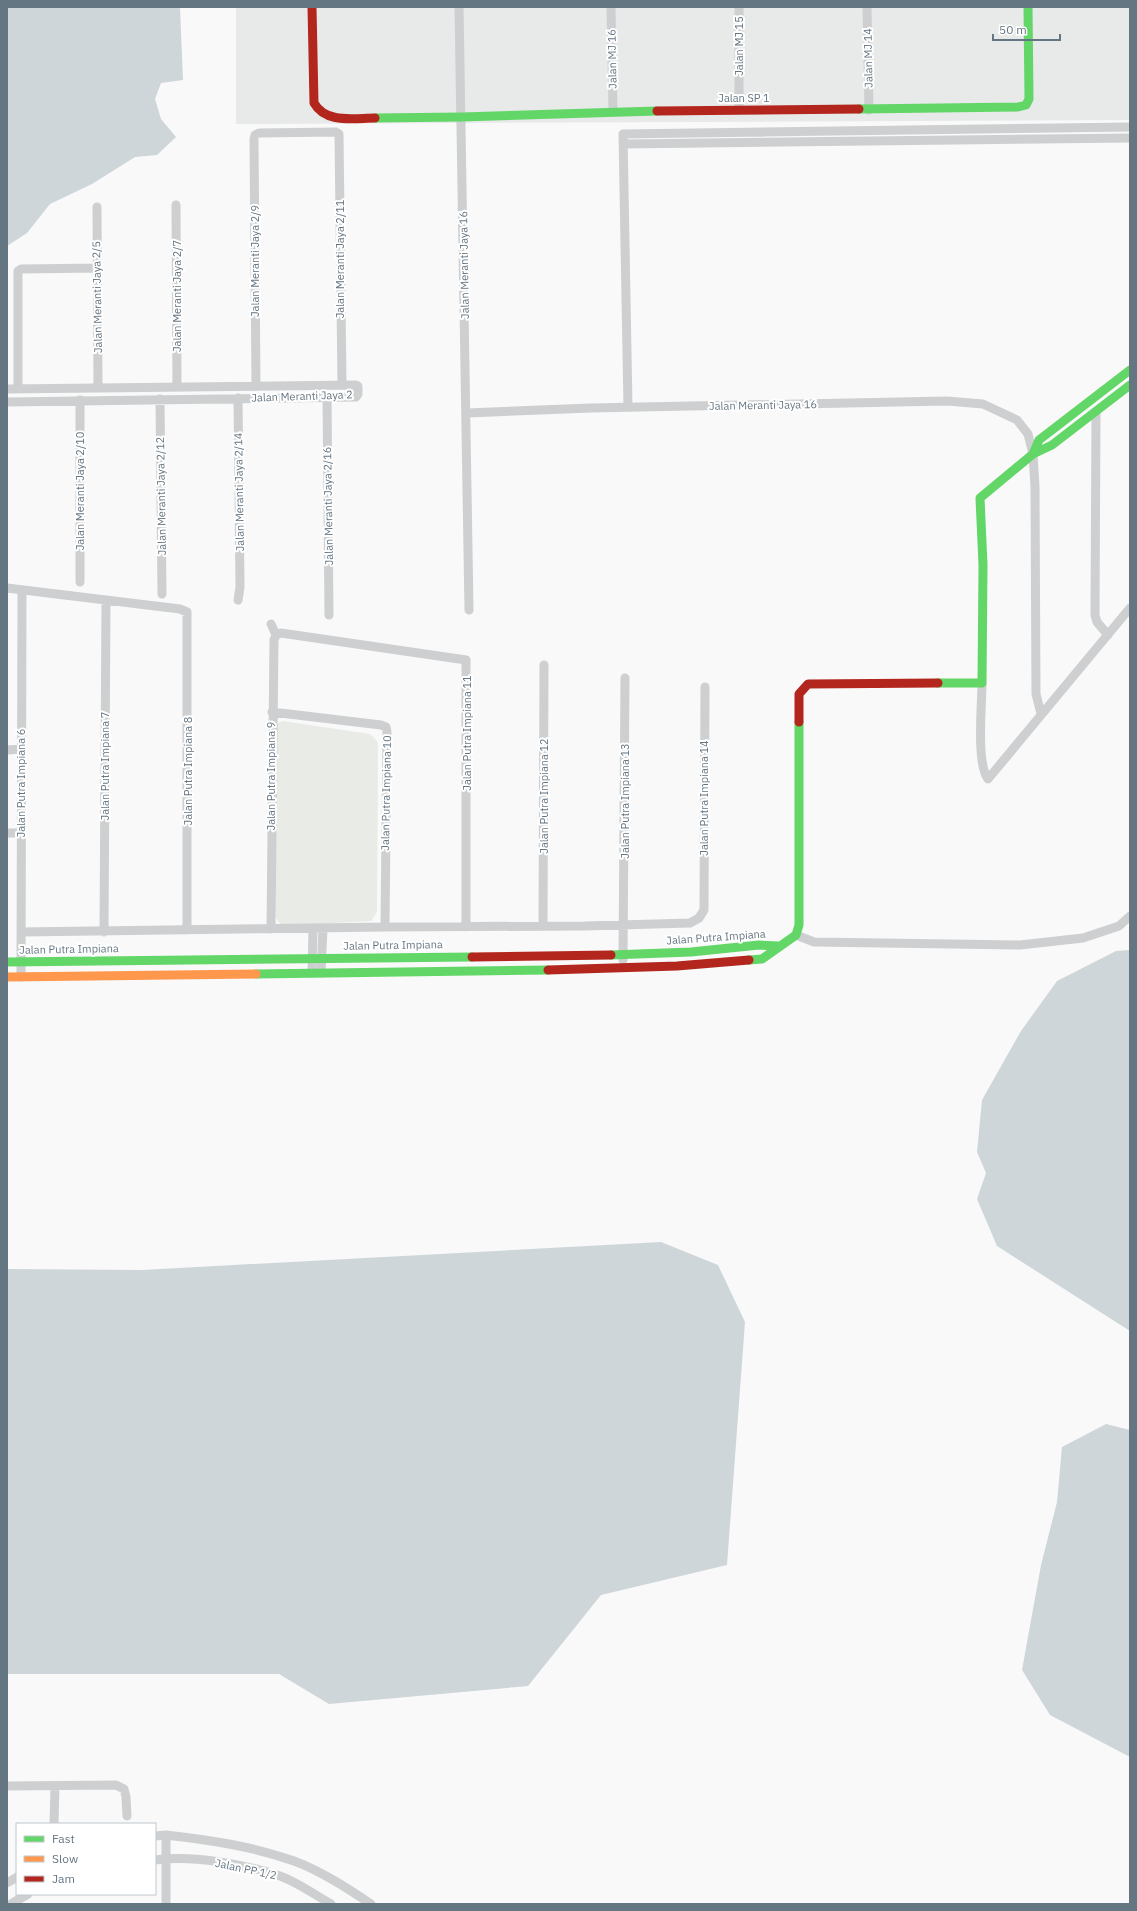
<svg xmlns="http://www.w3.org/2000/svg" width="1137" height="1911" font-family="'IBM Plex Sans',sans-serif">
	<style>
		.built { fill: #e8e9e9 }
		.green { fill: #e8ebe6 }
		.water { fill: #ced6d9 }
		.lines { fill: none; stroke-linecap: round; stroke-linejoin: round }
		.street { stroke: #cecfd0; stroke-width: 9 }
		.fast { stroke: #63d668; stroke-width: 9 }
		.slow { stroke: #ff974d; stroke-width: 9 }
		.jam { stroke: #b3261e; stroke-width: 9 }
		.labels { text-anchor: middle; stroke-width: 4; stroke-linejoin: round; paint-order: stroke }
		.street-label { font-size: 11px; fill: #657683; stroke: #fff }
	</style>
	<rect width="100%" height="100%" fill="#f9f9f9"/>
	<path class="built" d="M236,7H1130V120L236,124Z"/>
	<path class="green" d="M282,721L370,734L378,742L377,912L371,921L282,926L276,918V724Z"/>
	<path class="water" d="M7,7H180L183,80L161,83L155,99L161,119L176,137L157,155L135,157L92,184L50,204L27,233L7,246Z
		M1130,950V1331L997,1246L977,1199L986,1173L977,1152L982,1100L1021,1031L1057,981L1116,951Z
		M661,1242L718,1265L745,1322L727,1565L601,1595L528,1686L329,1704L279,1674H7V1269L142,1270Z
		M1106,1424L1130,1430V1757L1050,1715L1022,1670L1041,1565L1057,1502L1062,1447Z"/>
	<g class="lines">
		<path class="street" d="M459,7L469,610
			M611,7L613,111
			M739,7V110
			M867,7L869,110
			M624,144L1130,138
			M176,205L177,387
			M97,207L98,388
			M256,386L254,139L255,135L259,133L336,132L339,134L342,385
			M7,389L356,385L358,386V394L356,397L7,402
			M18,389V271L21,269L97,268
			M327,397L329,615
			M160,399L162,594
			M80,400V582
			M628,407L623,134L1130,127
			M1096,412L1095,615L1097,622L1108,635
			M467,413L591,408L947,401L983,404L1017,420L1028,434L1033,454L1035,487L1036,694L1041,714
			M7,588L180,609L187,612V930
			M238,600L240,587L238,398
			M276,635L281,633L466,660V927
			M982,683C982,705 976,763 988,779L1130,608
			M272,712L381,725L386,727L387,732L385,927
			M7,750L21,749
			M7,833H21
			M543,926L544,665
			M271,929L274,640L276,635L271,624
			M21,932L385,927L584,926L690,923L699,918L704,910L705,687
			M104,932L106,600
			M796,935L814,942L1020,945L1083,938L1119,926L1130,916
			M623,960L625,678
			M312,973L313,928
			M321,973L323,928
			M21,977L22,590
			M7,1786L116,1785L124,1789L126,1797L127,1816
			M54,1824L55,1786
			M166,1835V1904
			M155,1836L166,1835C209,1840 252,1846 294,1861C321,1871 347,1888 371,1904
			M155,1860C193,1855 244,1864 280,1876C297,1882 315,1895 331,1904
			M7,1883L17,1877
			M11,1904L28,1894"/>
		<path class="fast" d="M859,109L1018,107L1026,105L1029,99L1028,7
			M375,118L462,117L657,111
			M1033,454L1039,440L1130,370
			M938,683H982L983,565L980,498L1033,454L1052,445L1130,385
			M611,955L691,952L759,945L779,946
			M749,960L762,959L796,935L799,925V722
			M7,962L472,957
			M256,974L548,970"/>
		<path class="slow" d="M7,977L256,974"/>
		<path class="jam" d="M312,7L314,103C326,124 354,118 375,118
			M657,111L859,109
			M799,722V694L808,684L938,683
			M472,957L611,955
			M548,970L677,966L749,960"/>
	</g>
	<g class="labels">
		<g class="street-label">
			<text transform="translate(739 46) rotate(-90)" y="4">Jalan MJ 15</text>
			<text transform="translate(868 58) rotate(-91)" y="4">Jalan MJ 14</text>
			<text transform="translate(612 59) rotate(-91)" y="4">Jalan MJ 16</text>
			<text x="744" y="102">Jalan SP 1</text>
			<text transform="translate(340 259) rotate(-90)" y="4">Jalan Meranti Jaya 2/11</text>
			<text transform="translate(255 261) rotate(-90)" y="4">Jalan Meranti Jaya 2/9</text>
			<text transform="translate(464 265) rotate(-91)" y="4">Jalan Meranti Jaya 16</text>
			<text transform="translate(177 296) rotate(-90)" y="4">Jalan Meranti Jaya 2/7</text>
			<text transform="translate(97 297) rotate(-91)" y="4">Jalan Meranti Jaya 2/5</text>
			<text transform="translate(302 396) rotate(-2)" y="4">Jalan Meranti Jaya 2</text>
			<text transform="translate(763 405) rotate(-1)" y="4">Jalan Meranti Jaya 16</text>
			<text transform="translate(80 491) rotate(-90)" y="4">Jalan Meranti Jaya 2/10</text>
			<text transform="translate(239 492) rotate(-91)" y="4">Jalan Meranti Jaya 2/14</text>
			<text transform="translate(161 496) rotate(-91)" y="4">Jalan Meranti Jaya 2/12</text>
			<text transform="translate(328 506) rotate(-91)" y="4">Jalan Meranti Jaya 2/16</text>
			<text transform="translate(467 733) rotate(-90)" y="4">Jalan Putra Impiana 11</text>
			<text transform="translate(105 766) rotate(-90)" y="4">Jalan Putra Impiana 7</text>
			<text transform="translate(188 771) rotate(-90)" y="4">Jalan Putra Impiana 8</text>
			<text transform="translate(271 776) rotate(-90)" y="4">Jalan Putra Impiana 9</text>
			<text transform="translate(21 783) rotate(-90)" y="4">Jalan Putra Impiana 6</text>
			<text transform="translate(386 793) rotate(-89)" y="4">Jalan Putra Impiana 10</text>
			<text transform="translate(544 796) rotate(-90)" y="4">Jalan Putra Impiana 12</text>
			<text transform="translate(704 798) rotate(-90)" y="4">Jalan Putra Impiana 14</text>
			<text transform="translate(625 801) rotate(-90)" y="4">Jalan Putra Impiana 13</text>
			<text transform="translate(716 937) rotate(-4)" y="4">Jalan Putra Impiana</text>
			<text transform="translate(393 945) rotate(-1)" y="4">Jalan Putra Impiana</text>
			<text transform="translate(69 949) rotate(-1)" y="4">Jalan Putra Impiana</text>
			<text transform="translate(246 1869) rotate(12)" y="4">Jalan PP 1/2</text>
		</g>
	</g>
	<rect width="1137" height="1911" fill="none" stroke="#657683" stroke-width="16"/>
	<rect x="16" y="1823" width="140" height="72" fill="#ffffff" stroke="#c1c8cd"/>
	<rect x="24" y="1836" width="20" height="6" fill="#63d668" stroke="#c1c8cd"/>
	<text x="52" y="1843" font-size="12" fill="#657683">Fast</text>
	<rect x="24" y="1856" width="20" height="6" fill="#ff974d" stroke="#c1c8cd"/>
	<text x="52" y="1863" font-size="12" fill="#657683">Slow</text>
	<rect x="24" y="1876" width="20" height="6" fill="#b3261e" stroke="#c1c8cd"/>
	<text x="52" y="1883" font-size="12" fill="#657683">Jam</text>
	<path d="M993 34v6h67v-6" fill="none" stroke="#657683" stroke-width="2"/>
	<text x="999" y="34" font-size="12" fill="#657683" stroke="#ffffff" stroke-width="3" paint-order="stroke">50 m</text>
</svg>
